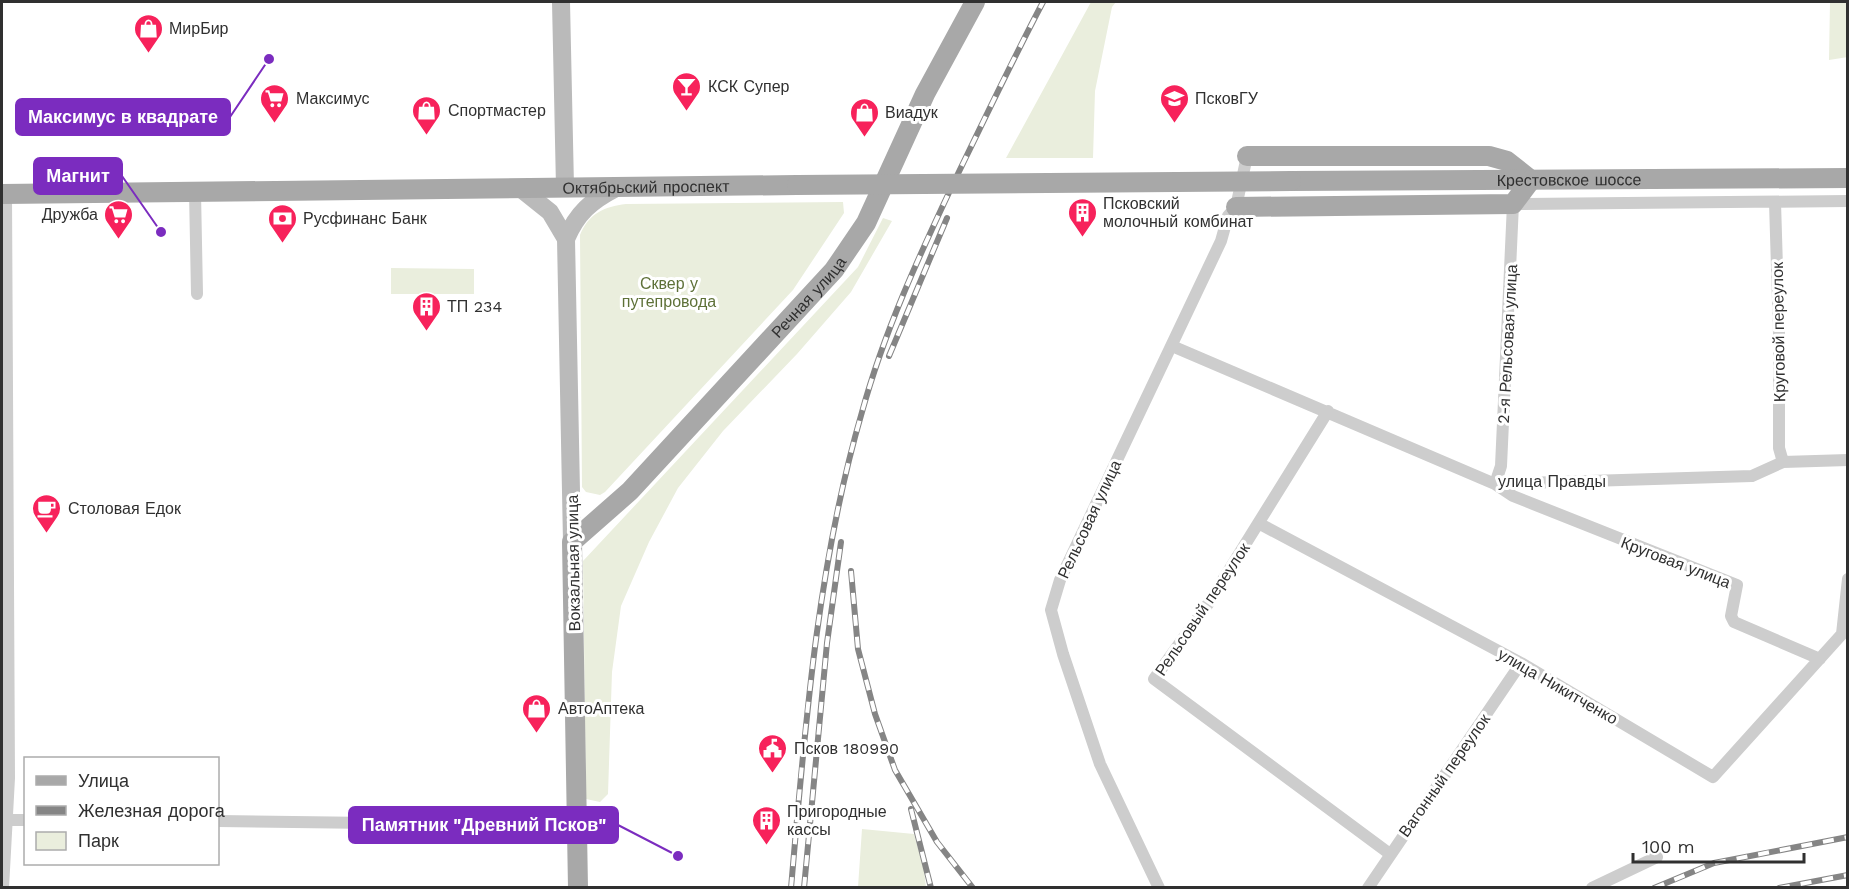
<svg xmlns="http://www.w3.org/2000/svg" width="1849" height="889" font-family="'Work Sans',sans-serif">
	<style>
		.green { fill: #eaeedd }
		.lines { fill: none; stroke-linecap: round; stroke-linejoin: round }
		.minor { stroke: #cdcdcd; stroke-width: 12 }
		.secondary { stroke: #bababa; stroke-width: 18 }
		.primary { stroke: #a8a8a8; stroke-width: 20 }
		.rail-casing { stroke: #858585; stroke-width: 6 }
		.rail { stroke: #fff; stroke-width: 4; stroke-dasharray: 11; stroke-linecap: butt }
		.primary-bridge { stroke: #a8a8a8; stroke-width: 20 }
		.labels { text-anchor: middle; stroke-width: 6; stroke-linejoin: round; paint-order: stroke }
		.poi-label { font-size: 16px; fill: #303030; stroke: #fff; text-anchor: start }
		.street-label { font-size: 16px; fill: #303030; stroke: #fff }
		.park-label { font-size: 16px; fill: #5e7138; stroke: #fff }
		.leader { fill: none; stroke: #7b2cbf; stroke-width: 2 }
		.callout-dot { fill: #7b2cbf; stroke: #fff; stroke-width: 2 }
		.callout { fill: #7b2cbf; stroke: #7b2cbf; stroke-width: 2 }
		.callout-label { font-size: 18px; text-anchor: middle; font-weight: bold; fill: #fff }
	</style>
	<rect width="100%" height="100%" fill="#fff"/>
	<path class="green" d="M1091,2H1116L1112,7L1095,91L1093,158H1006Z
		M1830,2H1847L1848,57L1829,60Z
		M843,202L844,213L793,290L605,492L600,495L586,492L582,487L580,235C589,213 604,207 626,204Z
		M883,218L892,221L851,292L797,354L723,431L678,488L649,542L621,606L612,672L608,794L600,802L586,799L583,561L858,267Z
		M391,268L474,269V294H391Z
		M862,829L914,834L924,870L926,887H858Z"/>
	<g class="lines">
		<path class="minor" d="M195,192L197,294
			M1775,202L1779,334V448L1783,462
			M1172,346L1495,484L1752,476L1783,462L1848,460
			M1328,411L1208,604L1154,679L1390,854
			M1260,524L1521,663L1713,777L1842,634L1848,579
			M1820,659L1734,622L1731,616L1737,585L1513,496L1495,484L1501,466L1513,204L1848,201
			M8,820H26
			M218,821L535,825L577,822
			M3,888L9,778L6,194
			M1159,888L1100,764L1063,654L1051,610L1060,580L1221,241L1228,216L1236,207L1247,156
			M1368,888L1521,663
			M1592,888L1657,857"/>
		<path class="secondary" d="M561,2L565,187
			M520,188L550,212L566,239
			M572,542L566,239C577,213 591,201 616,188"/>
		<g class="primary">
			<path d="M1247,156H1489L1507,161L1531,180"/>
			<path id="s1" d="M1291,181L1848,178"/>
			<path id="s2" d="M2,194L797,185"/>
			<path d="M1236,207L1513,204L1531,180"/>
			<path id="s3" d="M578,888L572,542L630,491L834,270L866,223L925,94L975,2"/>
		</g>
		<defs>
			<path id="rail" d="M889,356L947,218
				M851,571L858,649L875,714L895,770L937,842L973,888
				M911,809L931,888
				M791,888C805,728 817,566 862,412C884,332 919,256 954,182C983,122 1012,61 1043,2
				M804,888L827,643L841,542
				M1654,888L1714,863L1848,837
				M1779,888L1848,875"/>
		</defs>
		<use href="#rail" class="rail-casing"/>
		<use href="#rail" class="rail"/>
		<path class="primary-bridge" d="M797,185L1291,181"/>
	</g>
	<defs>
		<symbol id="shop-pin" viewBox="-11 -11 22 30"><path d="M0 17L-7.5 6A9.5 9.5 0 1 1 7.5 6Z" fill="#f7225b" stroke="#fff"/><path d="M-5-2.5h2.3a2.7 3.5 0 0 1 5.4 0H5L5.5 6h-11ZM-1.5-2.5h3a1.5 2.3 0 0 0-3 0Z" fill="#fff"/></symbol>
		<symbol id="bar-pin" viewBox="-11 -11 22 30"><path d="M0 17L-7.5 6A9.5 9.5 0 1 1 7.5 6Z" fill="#f7225b" stroke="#fff"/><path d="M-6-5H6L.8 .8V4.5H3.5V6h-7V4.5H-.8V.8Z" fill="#fff"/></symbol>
		<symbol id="supermarket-pin" viewBox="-11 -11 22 30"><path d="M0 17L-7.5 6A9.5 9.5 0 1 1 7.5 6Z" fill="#f7225b" stroke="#fff"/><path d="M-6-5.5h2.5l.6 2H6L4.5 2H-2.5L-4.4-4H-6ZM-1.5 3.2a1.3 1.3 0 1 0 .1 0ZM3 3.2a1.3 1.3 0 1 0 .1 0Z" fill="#fff"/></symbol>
		<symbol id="university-pin" viewBox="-11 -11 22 30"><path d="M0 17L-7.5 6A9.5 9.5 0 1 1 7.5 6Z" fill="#f7225b" stroke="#fff"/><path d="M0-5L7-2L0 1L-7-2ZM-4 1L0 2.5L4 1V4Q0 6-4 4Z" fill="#fff"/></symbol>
		<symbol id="building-pin" viewBox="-11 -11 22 30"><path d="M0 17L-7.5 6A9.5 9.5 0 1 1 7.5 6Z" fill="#f7225b" stroke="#fff"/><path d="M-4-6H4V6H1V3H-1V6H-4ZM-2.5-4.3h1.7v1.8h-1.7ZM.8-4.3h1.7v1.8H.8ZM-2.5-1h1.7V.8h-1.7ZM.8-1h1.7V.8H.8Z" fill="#fff"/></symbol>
		<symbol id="bank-pin" viewBox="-11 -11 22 30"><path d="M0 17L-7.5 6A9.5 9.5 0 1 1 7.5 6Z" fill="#f7225b" stroke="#fff"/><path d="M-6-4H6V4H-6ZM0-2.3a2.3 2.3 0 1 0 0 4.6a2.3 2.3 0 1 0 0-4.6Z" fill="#fff"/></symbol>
		<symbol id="cafe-pin" viewBox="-11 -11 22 30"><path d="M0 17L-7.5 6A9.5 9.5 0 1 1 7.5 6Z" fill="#f7225b" stroke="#fff"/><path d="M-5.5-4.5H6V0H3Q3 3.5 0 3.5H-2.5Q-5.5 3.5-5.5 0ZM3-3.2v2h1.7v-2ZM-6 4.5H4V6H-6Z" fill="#fff"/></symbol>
		<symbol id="civic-pin" viewBox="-11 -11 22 30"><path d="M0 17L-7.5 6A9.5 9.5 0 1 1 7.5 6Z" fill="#f7225b" stroke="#fff"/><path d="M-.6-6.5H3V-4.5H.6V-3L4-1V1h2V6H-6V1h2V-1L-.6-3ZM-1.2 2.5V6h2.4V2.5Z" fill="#fff"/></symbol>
	</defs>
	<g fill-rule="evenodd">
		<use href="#shop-pin" x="132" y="12" width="33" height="45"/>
		<use href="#bar-pin" x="670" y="70" width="33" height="45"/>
		<use href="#supermarket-pin" x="258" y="82" width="33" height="45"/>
		<use href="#university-pin" x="1158" y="82" width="33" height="45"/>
		<use href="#shop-pin" x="410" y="94" width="33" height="45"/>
		<use href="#shop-pin" x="848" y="96" width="33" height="45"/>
		<use href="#building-pin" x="1066" y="196" width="33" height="45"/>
		<use href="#supermarket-pin" x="102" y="198" width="33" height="45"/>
		<use href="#bank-pin" x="266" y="202" width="33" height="45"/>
		<use href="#building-pin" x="410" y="290" width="33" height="45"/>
		<use href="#cafe-pin" x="30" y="492" width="33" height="45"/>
		<use href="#shop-pin" x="520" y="692" width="33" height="45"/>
		<use href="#civic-pin" x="756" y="732" width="33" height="45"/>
		<use href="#building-pin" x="750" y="804" width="33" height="45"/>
	</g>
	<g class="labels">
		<g class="poi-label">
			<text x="169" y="34">МирБир</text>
			<text x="708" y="92">КСК Супер</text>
			<text x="296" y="104">Максимус</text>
			<text x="1195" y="104">ПсковГУ</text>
			<text x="448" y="116">Спортмастер</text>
			<text x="885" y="118">Виадук</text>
			<text x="1103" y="209">Псковский<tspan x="1103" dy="18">молочный комбинат</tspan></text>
			<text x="98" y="220" text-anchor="end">Дружба</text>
			<text x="303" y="224">Русфинанс Банк</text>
			<text x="447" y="312">ТП 234</text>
			<text x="68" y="514">Столовая Едок</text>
			<text x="558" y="714">АвтоАптека</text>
			<text x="794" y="754">Псков 180990</text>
			<text x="787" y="817">Пригородные<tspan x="787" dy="18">кассы</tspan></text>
		</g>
		<g class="street-label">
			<text dy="6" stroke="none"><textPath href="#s1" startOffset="278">Крестовское шоссе</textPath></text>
			<text dy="6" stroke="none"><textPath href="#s2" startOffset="644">Октябрьский проспект</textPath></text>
			<text dy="6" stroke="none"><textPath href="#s3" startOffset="687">Речная улица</textPath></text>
			<text transform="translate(1778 332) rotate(-91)" y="6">Круговой переулок</text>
			<text transform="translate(1507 344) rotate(-87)" y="6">2-я Рельсовая улица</text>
			<text x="1552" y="487">улица Правды</text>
			<text transform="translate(1089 519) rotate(-65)" y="6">Рельсовая улица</text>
			<text transform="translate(1676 562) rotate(21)" y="6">Круговая улица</text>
			<text transform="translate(573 563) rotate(-91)" y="6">Вокзальная улица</text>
			<text transform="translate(1202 609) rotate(-56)" y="6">Рельсовый переулок</text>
			<text transform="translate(1558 686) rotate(30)" y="6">улица Никитченко</text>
			<text transform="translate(1444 775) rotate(-55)" y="6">Вагонный переулок</text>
		</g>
		<g class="park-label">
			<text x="669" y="289">Сквер у<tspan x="669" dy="18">путепровода</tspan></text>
		</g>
	</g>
	<path class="leader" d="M269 59L230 117M161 232L122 176M678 856L618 825"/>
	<g class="callout-dot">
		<circle cx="269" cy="59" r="6"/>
		<circle cx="161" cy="232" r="6"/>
		<circle cx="678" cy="856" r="6"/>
	</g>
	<g class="callout">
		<rect x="16" y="99" width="214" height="36" rx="6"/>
		<rect x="34" y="158" width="88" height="36" rx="6"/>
		<rect x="349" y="807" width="269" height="36" rx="6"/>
	</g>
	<g class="callout-label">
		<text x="123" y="123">Максимус в квадрате</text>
		<text x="78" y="182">Магнит</text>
		<text x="484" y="831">Памятник "Древний Псков"</text>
	</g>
	<rect width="1849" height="889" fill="none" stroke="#303030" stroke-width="6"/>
	<rect x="24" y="757" width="195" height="108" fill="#ffffff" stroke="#acacac" stroke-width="1.5"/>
	<rect x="36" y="776" width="30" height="9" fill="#a8a8a8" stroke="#acacac" stroke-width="1.5"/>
	<text x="78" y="787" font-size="18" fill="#303030">Улица</text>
	<rect x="36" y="806" width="30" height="9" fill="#858585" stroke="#acacac" stroke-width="1.5"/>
	<text x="78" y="817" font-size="18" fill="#303030">Железная дорога</text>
	<rect x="36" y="832" width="30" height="18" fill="#eaeedd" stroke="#acacac" stroke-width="1.5"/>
	<text x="78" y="847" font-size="18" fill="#303030">Парк</text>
	<path d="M1633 853v9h171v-9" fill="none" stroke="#303030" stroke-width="3"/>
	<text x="1642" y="853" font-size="18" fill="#303030" stroke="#ffffff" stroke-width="4.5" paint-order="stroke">100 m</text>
</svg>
